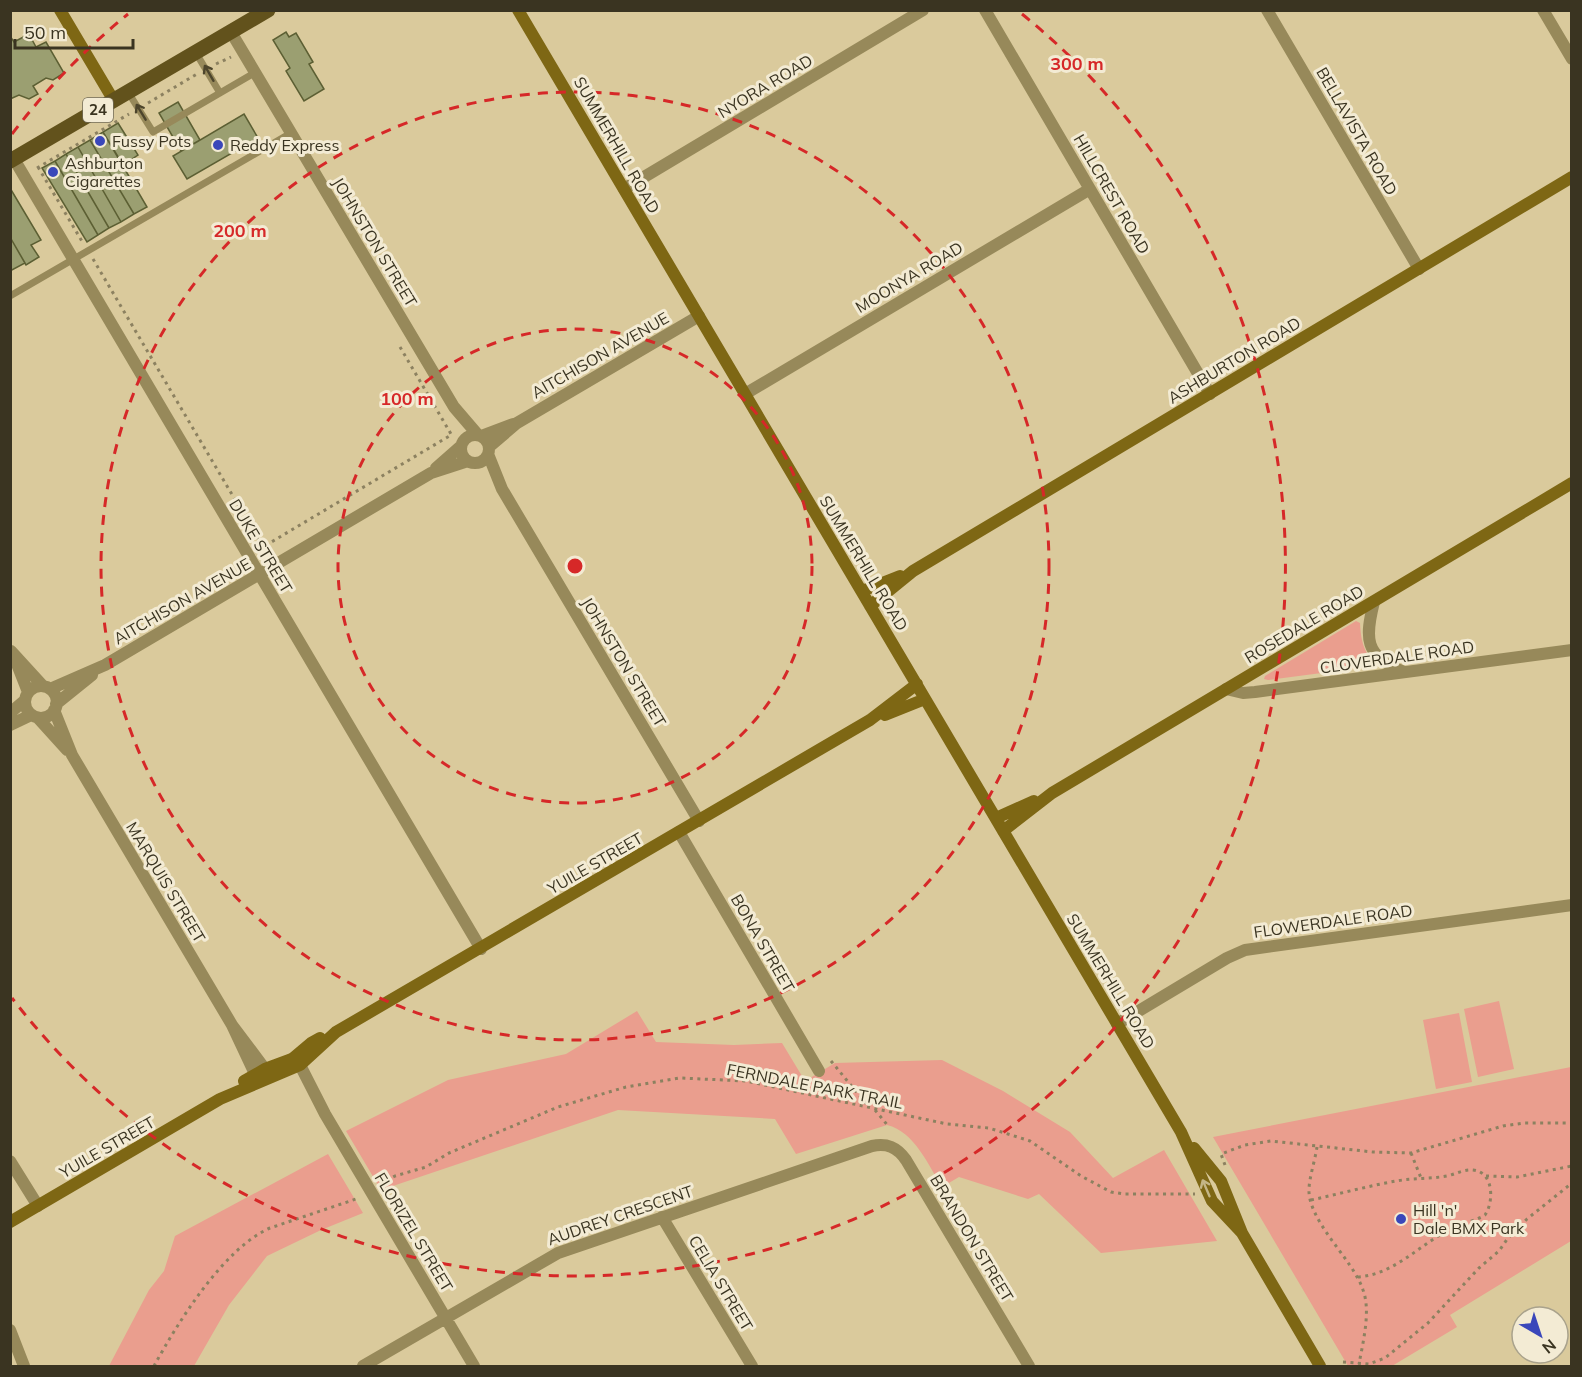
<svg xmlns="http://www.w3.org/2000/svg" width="1582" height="1377" font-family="Mulish,sans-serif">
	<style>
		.green { fill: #ea9e8e }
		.building { fill: #9b9f71; stroke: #5c5f33; stroke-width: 1.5 }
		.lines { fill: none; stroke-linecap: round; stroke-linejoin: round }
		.path { stroke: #8c8160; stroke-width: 3; stroke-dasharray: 3 4.5; stroke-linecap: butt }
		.lane { stroke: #97895a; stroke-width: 7 }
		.street { stroke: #97895a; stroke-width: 12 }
		.secondary { stroke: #7e6714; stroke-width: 12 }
		.primary { stroke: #62521c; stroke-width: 15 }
		.oneway { stroke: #4d452c }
		.oneway2 { stroke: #c4b687 }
		.ring { fill: none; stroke: #d62828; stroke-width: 3; stroke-dasharray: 10 8 }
		.poi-dot { fill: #3a47ba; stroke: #f3ebd4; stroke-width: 2 }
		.labels { text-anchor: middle; stroke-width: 6; stroke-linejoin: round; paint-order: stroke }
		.shield { fill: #f3ebd4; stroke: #726b57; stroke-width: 1.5 }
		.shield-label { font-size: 15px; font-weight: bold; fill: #3a3421 }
		.street-label { font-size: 16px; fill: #3a3421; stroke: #f3ebd4 }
		.poi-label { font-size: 16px; fill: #3a3421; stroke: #f3ebd4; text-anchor: start }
		.centre { fill: #d62828; stroke: #f3ebd4; stroke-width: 3 }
		.ring-label { font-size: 18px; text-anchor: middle; font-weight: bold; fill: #d62828; stroke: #f3ebd4; stroke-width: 6; stroke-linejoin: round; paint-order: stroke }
	</style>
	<rect width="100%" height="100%" fill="#daca9c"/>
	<path class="green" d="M1356,621L1360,623C1361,640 1363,652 1376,664L1375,666L1268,680L1264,679L1265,676Z
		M1499,1001L1514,1069L1478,1077L1464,1009Z
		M637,1011L656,1042L734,1045L782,1043L805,1081L835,1063L942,1060L1003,1091L1070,1132L1113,1178L1164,1150L1217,1241L1101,1253L1039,1194L1028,1199L959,1177L942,1187C928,1165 915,1132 887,1125L796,1154L775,1119L618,1110L381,1190L346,1131L448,1080L566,1054Z
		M1459,1013L1472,1082L1436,1089L1423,1020Z
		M1571,1067V1241L1450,1315L1457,1327L1392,1366H1348L1213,1137Z
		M328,1154L363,1213L321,1230L267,1256L229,1305L194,1366H109L149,1290L164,1271L175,1236Z"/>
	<path class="building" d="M286,32L289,37L296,33L313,62L309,64L324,89L304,101L286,71L290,68L273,40Z
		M29,34L36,47L46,42L64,73L53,80L46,78L33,86L38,94L29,99L19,95L10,99V36L14,42Z
		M178,102L200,140L181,151L159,113Z
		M244,114L258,138L187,179L173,156Z
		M118,123L138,155L123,165L103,132Z
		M103,132L147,207L134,214L90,140Z
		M90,140L134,214L121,222L78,147Z
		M78,147L121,222L109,228L66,154Z
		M66,154L109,228L98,235L55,161Z
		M55,161L98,235L87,242L42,168Z
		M10,188L41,240L31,245L39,257L26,265L10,237Z
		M10,237L25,263L10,271Z"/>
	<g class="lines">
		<path class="path" d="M216,64L231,57
			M148,103L197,74
			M38,167L83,243
			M37,168L129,114
			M93,259L263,547L451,435
			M400,347L451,434
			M831,1061L868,1106
			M875,1110L889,1127
			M1317,1147C1315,1160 1310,1175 1309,1188C1307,1221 1353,1259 1363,1290C1371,1311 1363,1342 1359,1364
			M1411,1153L1421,1178
			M1225,1165L1221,1154L1245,1145L1271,1141L1373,1152L1411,1153L1503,1126L1524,1123H1572
			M1486,1176L1517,1177L1572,1166
			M380,1184L395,1176L426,1167L449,1153L558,1107L626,1087L680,1078L746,1081L947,1124L989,1128L1030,1141L1081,1176L1111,1192L1124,1194H1195
			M1311,1200C1339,1194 1368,1186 1396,1181C1413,1178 1430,1179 1447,1176C1456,1174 1464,1169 1473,1170C1494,1172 1494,1202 1485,1215C1473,1222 1459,1224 1447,1231C1417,1247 1393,1275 1357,1277
			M1343,1362L1369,1364L1385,1358L1428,1323L1479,1268L1499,1251L1508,1238L1527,1219L1572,1183
			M154,1366C178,1322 224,1248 270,1228L359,1198"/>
		<path class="lane" d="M196,53L220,93
			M128,92L153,132L256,72
			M10,296L291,133"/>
		<path class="street" d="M985,10L1210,394
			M1267,10L1419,269
			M1543,10L1572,59
			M231,32L454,407L478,435
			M14,159L481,949
			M624,189L923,10
			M745,394L1090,189
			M461 449a14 14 0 1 1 28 0a14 14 0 1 1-28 0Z
			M481,436L513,424
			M489,447L517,423L699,316
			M488,454L502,489L699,821
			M436,468L461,446
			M1374,602C1365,637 1364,656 1402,671
			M11,651L43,686
			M15,659L28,692
			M25 702a16 16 0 1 1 32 0a16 16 0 1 1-32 0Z
			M50,689L105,665L431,473L468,461
			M1226,689L1243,693L1255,692L1572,650
			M56,704L92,675
			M54,710L72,755L232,1025L265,1069V1079L255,1074L232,1025
			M10,713L24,701
			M38,718L67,750
			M10,725L31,715
			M679,832L819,1071
			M1117,1024L1227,958L1245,950L1572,905
			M292,1059L300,1065L325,1114L474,1366
			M10,1161L38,1206
			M662,1217L752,1366
			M10,1330L24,1366
			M363,1366L558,1253L872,1146C887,1143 897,1147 906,1160L1029,1366"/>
		<path class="secondary" d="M60,10L114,101
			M518,10L1181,1132L1212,1201L1242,1233
			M862,591L900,576
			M870,606L913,571L1572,177
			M885,715L925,699
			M996,818L1034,801
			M1003,831L1052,793L1572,483
			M244,1081L265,1069L292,1059L311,1043L320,1038
			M1194,1148L1221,1181L1242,1233L1320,1366
			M10,1222L220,1099L300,1065L336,1032L870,720L917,684"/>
		<path class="primary" d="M10,161L268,10"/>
	</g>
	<defs><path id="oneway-shaft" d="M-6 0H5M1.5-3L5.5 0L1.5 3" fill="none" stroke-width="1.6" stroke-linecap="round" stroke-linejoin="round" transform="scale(1.5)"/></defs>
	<g class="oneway">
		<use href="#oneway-shaft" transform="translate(209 73) rotate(-120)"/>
		<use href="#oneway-shaft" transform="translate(141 112) rotate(-121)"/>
	</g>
	<use class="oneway2" href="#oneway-shaft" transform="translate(1206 1188) rotate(-113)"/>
	<g class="ring">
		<circle cx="575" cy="566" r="237"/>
		<circle cx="575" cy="566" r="474"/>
		<path d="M12 134A710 710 0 0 1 128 14M1022 14A710 710 0 1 1 12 998"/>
	</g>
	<g class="poi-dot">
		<circle cx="100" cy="141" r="6"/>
		<circle cx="218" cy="145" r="6"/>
		<circle cx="53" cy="172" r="6"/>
		<circle cx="1401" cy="1219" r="6"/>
	</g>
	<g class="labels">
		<rect class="shield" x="83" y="98" width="30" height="24" rx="4.5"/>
		<g class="shield-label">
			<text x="98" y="115">24</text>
		</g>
		<g class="street-label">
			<text transform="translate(765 86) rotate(-31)" y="6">NYORA ROAD</text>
			<text transform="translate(1357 131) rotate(60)" y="6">BELLAVISTA ROAD</text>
			<text transform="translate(617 145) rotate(60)" y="6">SUMMERHILL ROAD</text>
			<text transform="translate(1112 194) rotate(60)" y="6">HILLCREST ROAD</text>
			<text transform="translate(375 242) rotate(59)" y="6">JOHNSTON STREET</text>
			<text transform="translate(909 277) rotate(-31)" y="6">MOONYA ROAD</text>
			<text transform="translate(600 355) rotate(-30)" y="6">AITCHISON AVENUE</text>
			<text transform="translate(1234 360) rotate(-31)" y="6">ASHBURTON ROAD</text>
			<text transform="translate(261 546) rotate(59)" y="6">DUKE STREET</text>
			<text transform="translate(864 563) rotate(59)" y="6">SUMMERHILL ROAD</text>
			<text transform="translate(182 601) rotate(-30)" y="6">AITCHISON AVENUE</text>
			<text transform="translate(1304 624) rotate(-31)" y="6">ROSEDALE ROAD</text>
			<text transform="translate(1397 657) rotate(-8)" y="6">CLOVERDALE ROAD</text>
			<text transform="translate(624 662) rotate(59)" y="6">JOHNSTON STREET</text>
			<text transform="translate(595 863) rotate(-30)" y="6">YUILE STREET</text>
			<text transform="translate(166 882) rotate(59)" y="6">MARQUIS STREET</text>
			<text transform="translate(1333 921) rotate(-8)" y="6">FLOWERDALE ROAD</text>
			<text transform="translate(763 943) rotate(60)" y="6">BONA STREET</text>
			<text transform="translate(1111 981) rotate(59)" y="6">SUMMERHILL ROAD</text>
			<text transform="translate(815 1086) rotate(11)" y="6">FERNDALE PARK TRAIL</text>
			<text transform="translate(107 1147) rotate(-30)" y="6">YUILE STREET</text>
			<text transform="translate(620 1215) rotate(-19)" y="6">AUDREY CRESCENT</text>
			<text transform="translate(414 1232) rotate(59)" y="6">FLORIZEL STREET</text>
			<text transform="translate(972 1238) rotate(59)" y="6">BRANDON STREET</text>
			<text transform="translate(721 1283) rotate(59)" y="6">CELIA STREET</text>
		</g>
		<g class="poi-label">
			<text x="112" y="147">Fussy Pots</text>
			<text x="230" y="151">Reddy Express</text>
			<text x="65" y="169">Ashburton<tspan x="65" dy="18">Cigarettes</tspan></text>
			<text x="1413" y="1216">Hill 'n'<tspan x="1413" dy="18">Dale BMX Park</tspan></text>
		</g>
	</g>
	<circle cx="575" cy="566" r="9" class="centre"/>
	<g class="ring-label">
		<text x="1077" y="70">300 m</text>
		<text x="240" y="237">200 m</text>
		<text x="407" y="405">100 m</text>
	</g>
	<rect width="1582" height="1377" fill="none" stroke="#3a3421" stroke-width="24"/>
	<g transform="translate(1540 1335) rotate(141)"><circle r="28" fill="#f3ebd4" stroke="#a9a28c" stroke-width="1.5"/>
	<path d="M0-4.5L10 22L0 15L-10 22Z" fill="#3a47ba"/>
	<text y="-9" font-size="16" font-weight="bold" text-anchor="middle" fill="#3a3421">N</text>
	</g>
	<path d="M15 39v9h118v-9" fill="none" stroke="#3a3421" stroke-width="3"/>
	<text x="24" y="39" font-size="18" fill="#3a3421" stroke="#f3ebd4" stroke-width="4.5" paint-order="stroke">50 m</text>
</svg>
